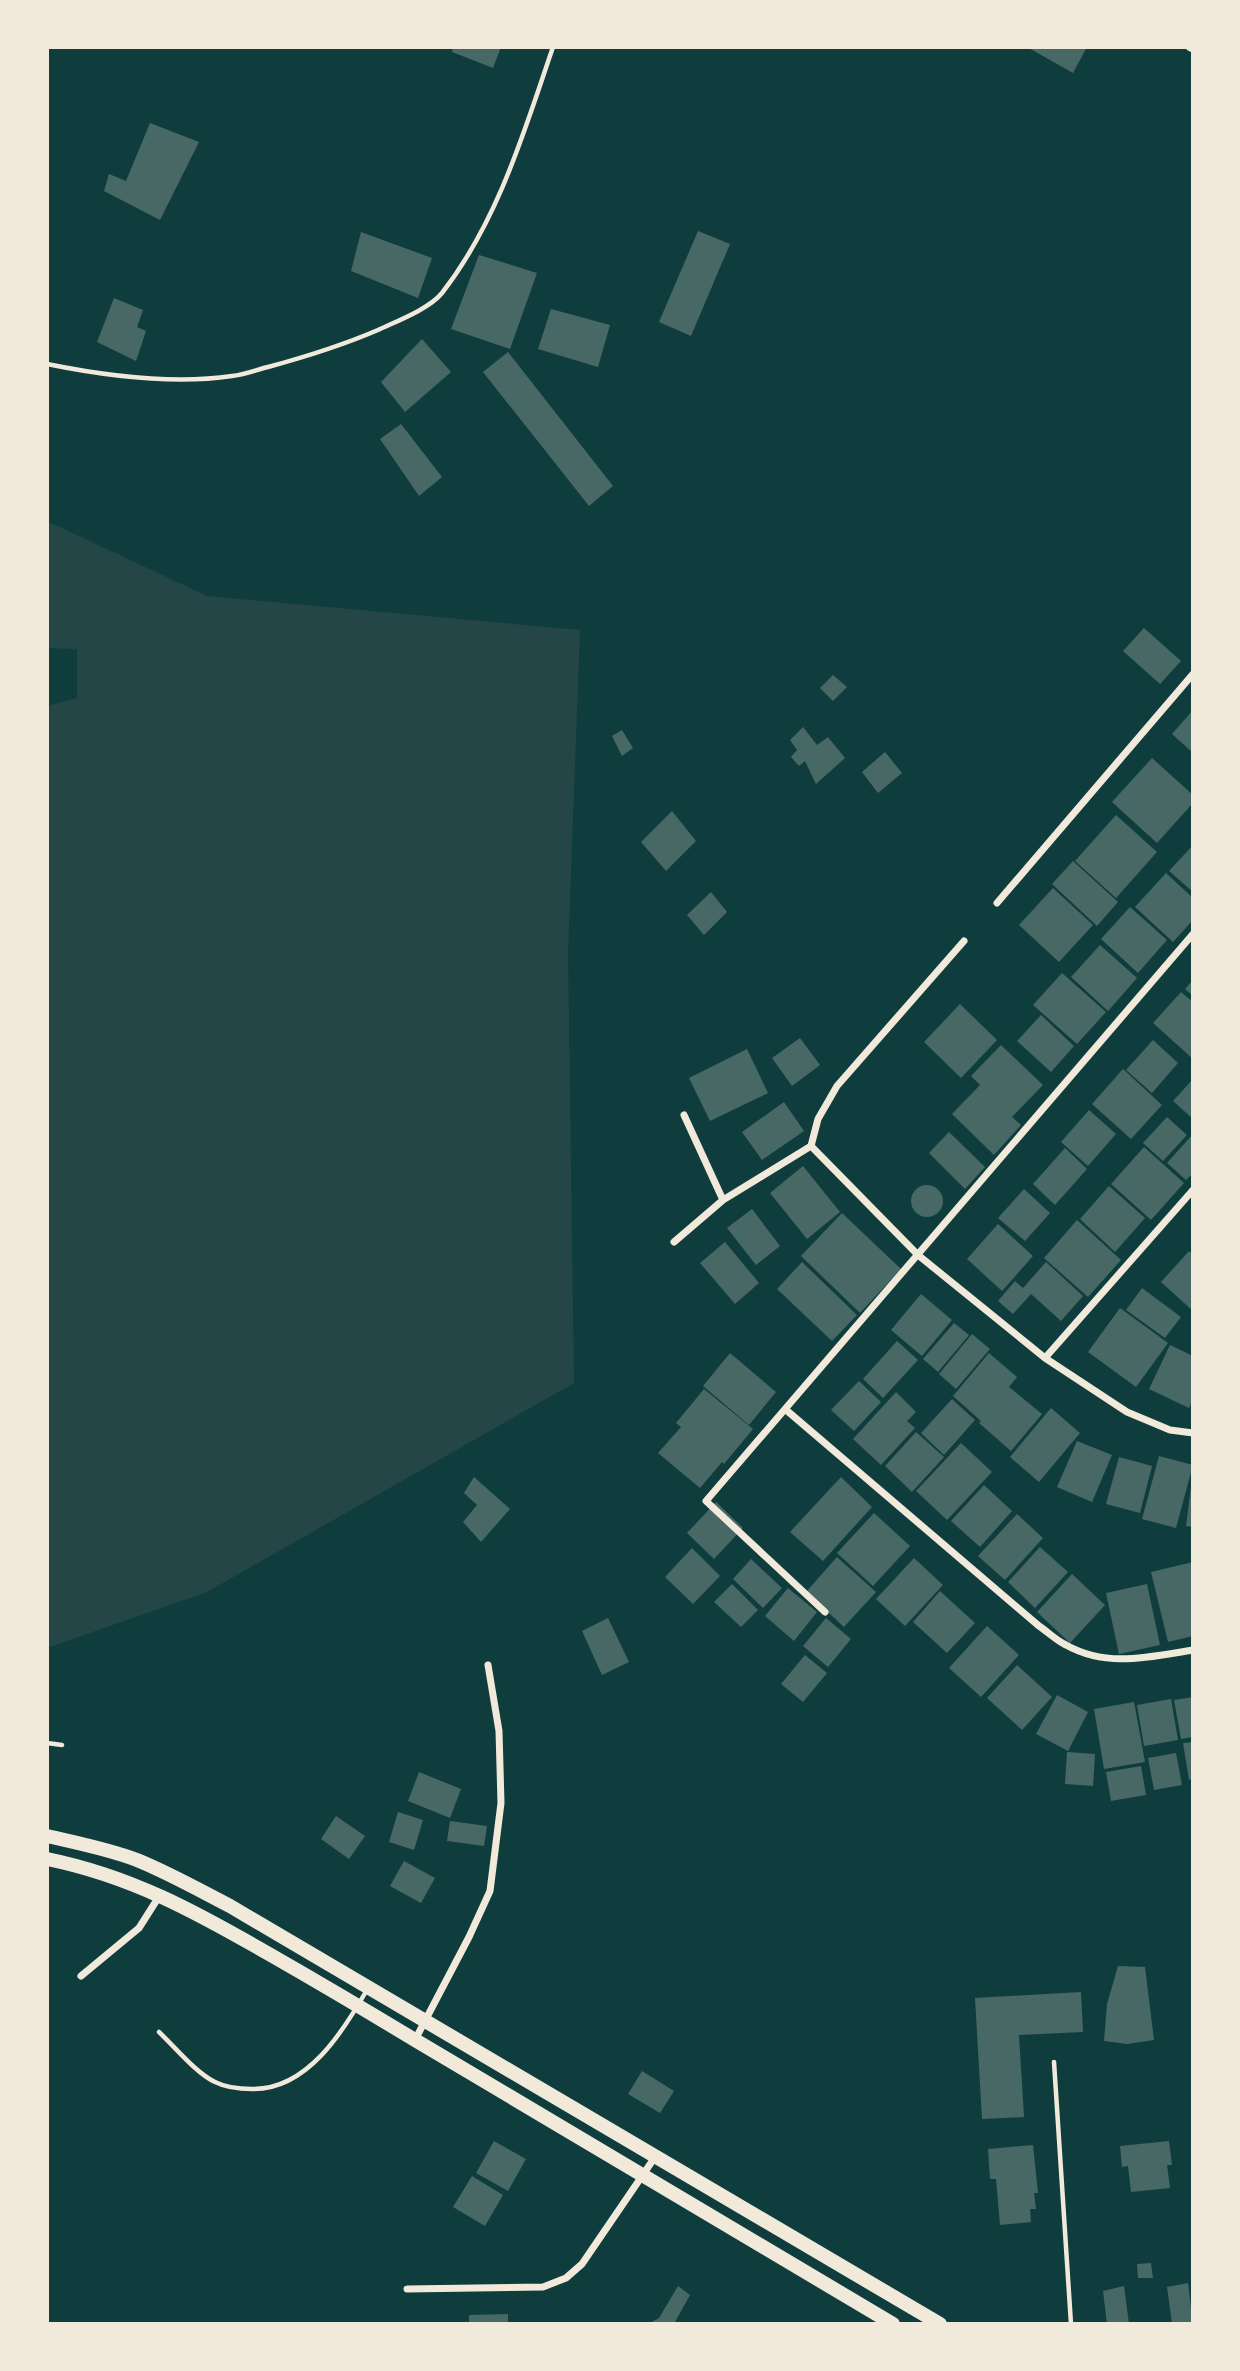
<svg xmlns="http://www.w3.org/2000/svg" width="1240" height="2371" font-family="Inter,sans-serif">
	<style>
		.green { fill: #244646 }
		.building { fill: #486865 }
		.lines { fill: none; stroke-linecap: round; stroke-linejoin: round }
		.service { stroke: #f1e9da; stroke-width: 4.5 }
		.minor { stroke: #f1e9da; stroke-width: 7 }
		.trunk { stroke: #f1e9da; stroke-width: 14 }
	</style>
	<rect width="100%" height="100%" fill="#0f3d3e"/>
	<path class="green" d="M47,521L207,596L580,630L568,953L574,1383L207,1592L47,1648V706L77,698V649L47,648Z"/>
	<path class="building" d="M453,47H501L493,68L452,52Z
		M1027,47H1087L1073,73Z
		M150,123L199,142L160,220L104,191L109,174L126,181Z
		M698,231L730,244L691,336L659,322Z
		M361,232L432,258L418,298L351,271Z
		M479,255L537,273L510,349L451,329Z
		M114,298L143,310L137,327L146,331L136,361L97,342Z
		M551,309L610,325L598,367L538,349Z
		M422,339L451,372L405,412L381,382Z
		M508,352L613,486L589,506L483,372Z
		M401,424L442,477L419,496L380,439Z
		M1144,628L1181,661L1160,684L1123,651Z
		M833,675L847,687L833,701L820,688Z
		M1193,710V753L1172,734Z
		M803,727L817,745L828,737L845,758L816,784L805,761L799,766L791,757L797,750L790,740Z
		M622,730L633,748L622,756L612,736Z
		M885,752L902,773L878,793L862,772Z
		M1152,758L1193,795V803L1157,843L1112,802Z
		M672,811L696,841L666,871L641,842Z
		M1116,815L1157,852L1116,898L1075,861Z
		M1193,845V892L1169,871Z
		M1073,861L1118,902L1097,926L1052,884Z
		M1166,873L1193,898V920L1173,942L1135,907Z
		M1053,888L1093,925L1059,962L1019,925Z
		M711,892L727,912L704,935L687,915Z
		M1130,907L1167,940L1138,973L1101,939Z
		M1100,945L1137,978L1108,1011L1071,977Z
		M1062,973L1106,1012L1077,1044L1033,1005Z
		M1193,980V996L1185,989Z
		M1181,992L1193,1002V1059L1153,1023Z
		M960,1004L997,1040L961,1078L924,1042Z
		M1041,1015L1074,1046L1051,1072L1017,1041Z
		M800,1038L820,1065L792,1086L772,1058Z
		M1153,1040L1178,1063L1152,1093L1126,1070Z
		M1001,1045L1043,1085L1012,1117L1021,1125L994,1155L952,1114L980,1085L971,1076Z
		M747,1049L768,1093L710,1121L689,1078Z
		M1123,1069L1162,1105L1131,1139L1092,1104Z
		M1193,1079V1119L1173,1101Z
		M784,1102L804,1131L762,1160L742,1132Z
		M1089,1110L1116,1134L1088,1166L1061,1142Z
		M1167,1117L1187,1135L1163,1161L1143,1143Z
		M949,1132L985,1167L965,1189L929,1153Z
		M1193,1134V1173L1186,1180L1167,1163Z
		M1144,1147L1184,1183L1151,1220L1111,1184Z
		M1065,1148L1087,1169L1055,1205L1033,1184Z
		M803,1166L840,1212L807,1239L770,1193Z
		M911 1201a16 16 0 1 1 32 0a16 16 0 1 1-32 0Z
		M1109,1186L1145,1218L1115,1252L1080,1219Z
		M1024,1189L1050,1213L1025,1241L998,1218Z
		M752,1209L780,1246L756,1265L727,1228Z
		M842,1213L901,1269L860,1313L801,1256Z
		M1077,1220L1121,1260L1088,1297L1044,1258Z
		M998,1224L1033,1256L1002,1291L967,1259Z
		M725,1242L759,1283L735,1304L700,1263Z
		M1189,1251L1193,1255V1311L1161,1282Z
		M802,1262L857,1315L832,1341L777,1289Z
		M1046,1262L1083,1296L1061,1321L1031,1294L1013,1314L998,1301L1015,1281L1023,1288Z
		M1142,1288L1181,1317L1165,1338L1126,1310Z
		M921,1294L952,1320L922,1356L891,1330Z
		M1120,1308L1168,1343L1136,1387L1088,1352Z
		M954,1323L969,1335L938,1372L923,1359Z
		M972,1334L990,1349L956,1389L939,1374Z
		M897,1341L918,1360L883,1398L863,1379Z
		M1170,1345L1193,1356V1400L1189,1408L1149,1389Z
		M730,1353L776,1392L749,1425L703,1386Z
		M989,1353L1017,1377L1009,1387L1042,1414L1011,1451L979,1423L981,1421L953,1396Z
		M859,1381L881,1402L854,1431L831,1410Z
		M704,1389L753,1429L724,1464L722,1462L700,1488L658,1453L681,1427L676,1423Z
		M896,1392L916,1412L907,1421L915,1428L881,1465L853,1439Z
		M952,1399L975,1420L944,1455L921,1433Z
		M1051,1408L1080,1433L1039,1482L1010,1457Z
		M916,1432L944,1457L912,1492L885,1466Z
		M1077,1441L1112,1455L1092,1502L1057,1487Z
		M961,1443L992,1472L947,1520L916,1491Z
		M1159,1456L1193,1465L1176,1528L1142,1519Z
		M1119,1457L1152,1466L1140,1513L1106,1504Z
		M474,1477L510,1509L481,1542L463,1522L477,1505L464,1493Z
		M841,1477L872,1507L823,1561L790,1532Z
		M984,1485L1012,1511L980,1547L951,1521Z
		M1191,1487H1193V1527L1186,1526Z
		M716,1502L743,1528L714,1559L687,1533Z
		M874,1513L910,1546L873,1586L837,1553Z
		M1017,1514L1043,1538L1005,1580L978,1556Z
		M1040,1547L1068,1572L1035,1608L1008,1582Z
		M692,1548L720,1576L693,1604L665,1577Z
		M837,1557L876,1592L844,1627L806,1592Z
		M914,1558L943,1585L905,1626L876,1599Z
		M751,1559L782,1588L763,1608L733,1579Z
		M1193,1562V1636L1168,1642L1151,1572Z
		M1072,1574L1105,1605L1070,1643L1037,1612Z
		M732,1584L758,1610L741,1627L714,1602Z
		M1147,1584L1160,1645L1119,1654L1106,1593Z
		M788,1588L817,1612L794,1641L765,1616Z
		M940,1591L975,1623L947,1653L913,1622Z
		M608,1618L629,1662L602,1675L582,1631Z
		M826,1618L851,1639L828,1667L803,1646Z
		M987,1626L1019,1655L981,1697L949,1668Z
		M805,1655L827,1673L803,1702L781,1684Z
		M1017,1665L1052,1697L1022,1730L987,1698Z
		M1057,1695L1088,1712L1068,1751L1036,1734Z
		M1193,1697V1737L1181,1739L1174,1700Z
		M1171,1699L1178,1740L1144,1746L1137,1705Z
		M1134,1702L1145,1762L1104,1769L1094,1709Z
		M1193,1742V1779L1189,1780L1183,1743Z
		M1067,1752L1095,1754L1093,1786L1065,1784Z
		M1176,1753L1182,1785L1154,1790L1148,1758Z
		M1141,1766L1146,1795L1111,1801L1106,1772Z
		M419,1772L461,1789L450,1818L408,1801Z
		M398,1812L423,1820L414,1850L389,1842Z
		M336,1816L365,1836L349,1859L321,1839Z
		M450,1821L487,1826L484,1846L447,1841Z
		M404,1861L435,1878L421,1903L390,1886Z
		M1118,1966L1145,1967L1154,2040L1127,2044L1104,2041L1107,2004Z
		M1081,1992L1083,2032L1019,2035L1024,2117L982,2119L975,1998Z
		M642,2071L674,2091L660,2113L628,2094Z
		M494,2141L526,2159L508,2191L476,2173Z
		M1169,2141L1172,2165H1167L1170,2188L1131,2192L1128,2166L1122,2167L1120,2146Z
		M1033,2145L1038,2193H1034L1036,2209H1030L1031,2222L1000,2225L996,2179H990L988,2149Z
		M472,2176L503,2195L485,2226L453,2207Z
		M1151,2263L1153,2278H1138L1137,2264Z
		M1188,2283L1193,2324H1172L1167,2287Z
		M678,2286L690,2295L674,2324H648L659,2318Z
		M1124,2286L1129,2324H1107L1103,2291Z
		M508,2314V2324H469V2315Z"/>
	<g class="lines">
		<path class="service" d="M47,364C106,376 172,385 232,376C244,375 256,370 268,367C305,357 343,345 378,330C397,321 429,309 442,293C498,221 524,132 553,47
			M47,1743L62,1745
			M159,2032C175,2047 196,2073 215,2082C227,2088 239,2089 252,2089C307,2090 343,2032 368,1988
			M1054,2062L1071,2324"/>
		<path class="minor" d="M1189,47L1193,49
			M997,903L1193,674
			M684,1115L723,1200
			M811,1146L918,1255L1045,1358L1127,1412L1170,1430L1193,1433
			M811,1146L818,1119L837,1086L964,941
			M674,1242L723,1200L811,1146
			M1045,1358L1193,1190
			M785,1409L1039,1626C1048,1632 1056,1640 1066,1645C1107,1668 1149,1657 1193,1650
			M825,1612L706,1501L1193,934
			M81,1976L139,1928L160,1895
			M415,2040L469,1937L490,1891L501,1803L499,1731L488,1665
			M407,2289L543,2287L566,2278L582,2264L655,2157"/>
		<path class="trunk" d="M47,1836C77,1843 108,1849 137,1860C169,1873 199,1890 230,1906L940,2324
			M47,1859C131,1876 196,1912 269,1954C318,1982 367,2011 415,2040C574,2135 734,2229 893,2324"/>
	</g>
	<rect width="1240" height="2371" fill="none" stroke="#f1e9da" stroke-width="98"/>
</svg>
